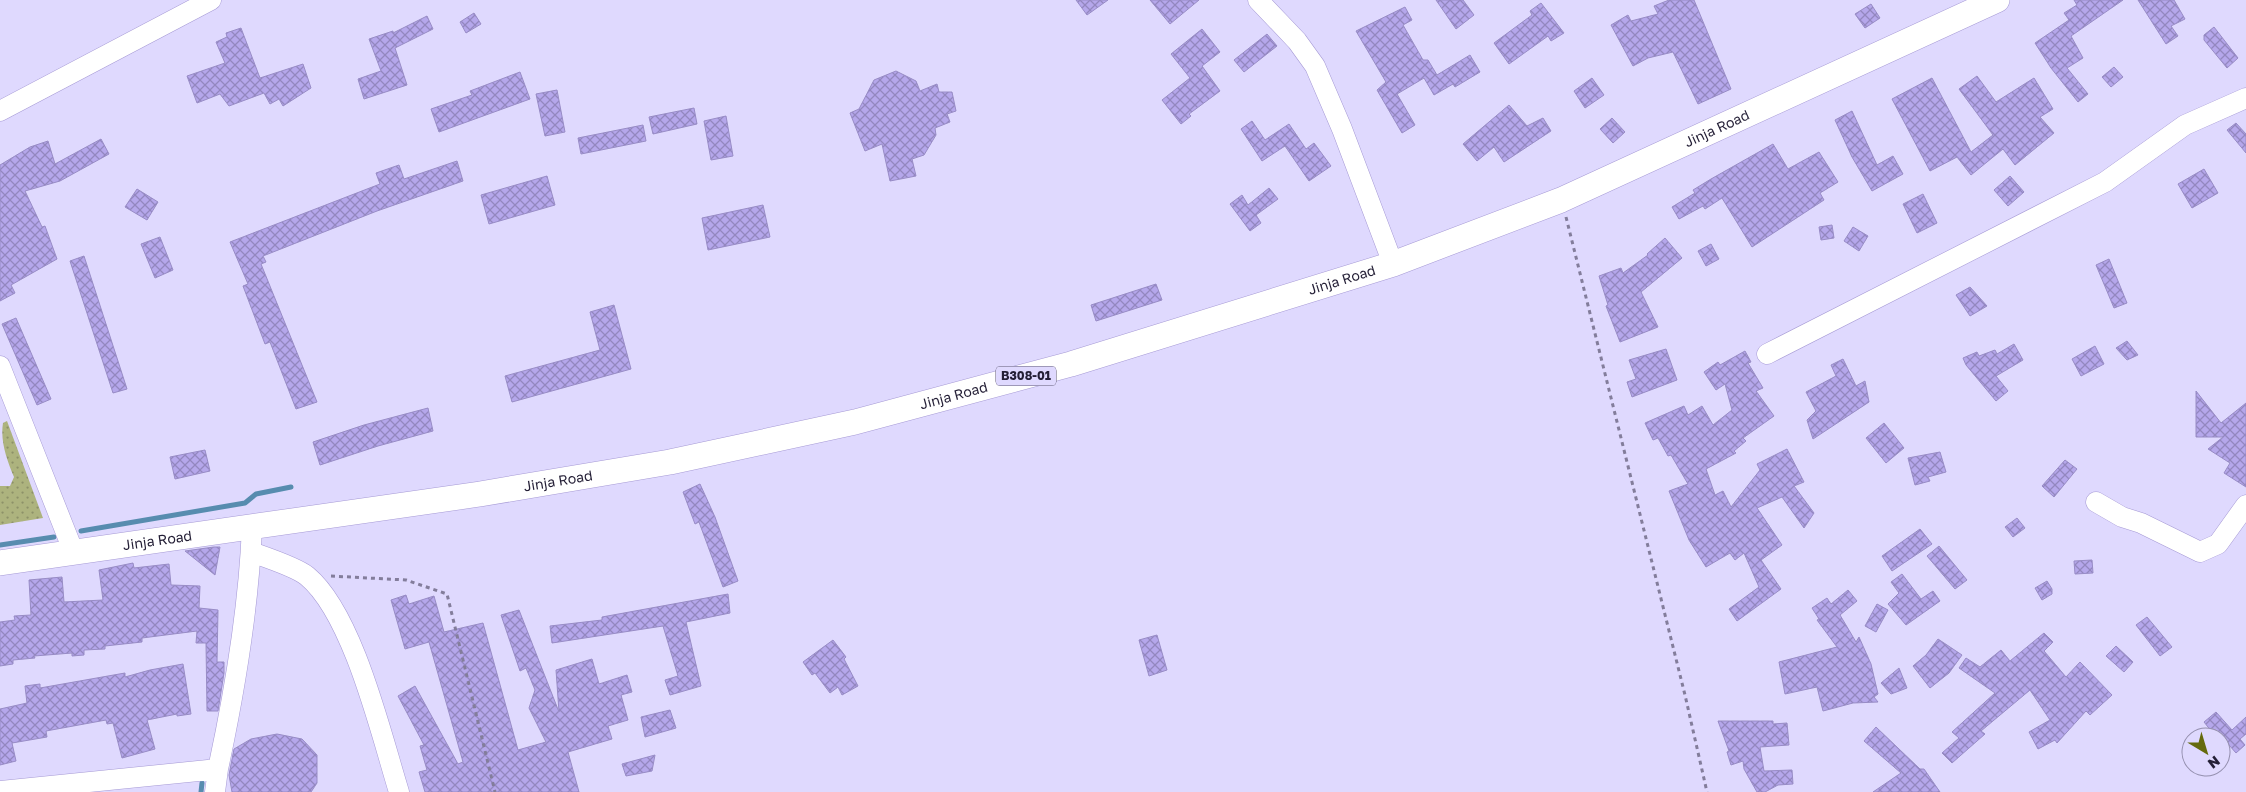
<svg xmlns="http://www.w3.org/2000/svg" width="2246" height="792" font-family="'Golos Text',sans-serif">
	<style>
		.grass { fill: url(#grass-dots) }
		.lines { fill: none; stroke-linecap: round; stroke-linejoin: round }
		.stream { stroke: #578caf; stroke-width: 5 }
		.building { fill: url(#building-cross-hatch); stroke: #988cc6 }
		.minor-casing { stroke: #a69ad5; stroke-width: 21 }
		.major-casing { stroke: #a69ad5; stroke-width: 26 }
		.path { stroke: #837d9b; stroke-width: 3; stroke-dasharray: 4 4; stroke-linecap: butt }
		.minor { stroke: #fff; stroke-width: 20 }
		.major { stroke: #fff; stroke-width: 25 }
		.labels { text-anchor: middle; stroke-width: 4.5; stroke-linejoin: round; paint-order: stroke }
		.shield { fill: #dfd9fe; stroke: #5c5772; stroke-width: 1 }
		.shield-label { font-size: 12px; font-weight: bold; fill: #241f36 }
		.street-label { font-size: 14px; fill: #241f36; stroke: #dfd9fe }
	</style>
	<defs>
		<pattern id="grass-dots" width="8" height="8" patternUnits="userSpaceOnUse" patternTransform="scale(1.25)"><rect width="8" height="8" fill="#adb37e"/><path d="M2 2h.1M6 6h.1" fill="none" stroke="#8d9168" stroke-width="1.8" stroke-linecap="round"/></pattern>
		<pattern id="building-cross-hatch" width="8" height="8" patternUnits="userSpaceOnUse" patternTransform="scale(1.25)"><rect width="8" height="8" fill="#b5a7eb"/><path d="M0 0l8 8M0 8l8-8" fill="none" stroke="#9387bf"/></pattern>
	</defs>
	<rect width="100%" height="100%" fill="#dfd9fe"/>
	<path class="grass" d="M7,421L43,518L0,525V486H10L14,477C7,460 0,441 3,423Z"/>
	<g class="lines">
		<path class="stream" d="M81,531L245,503L256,494L291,487
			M0,545L54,537
			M201,792L202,783"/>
	</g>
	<path class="building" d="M1076,0H1108L1087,15Z
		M1150,0H1199L1170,24Z
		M1436,0H1463L1474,15L1456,29Z
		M1669,0H1694L1731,89L1698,104L1673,52L1648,58L1633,66L1611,25L1628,15L1631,21L1658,14L1654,6Z
		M2074,0H2123L2071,36L2083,58L2067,68L2088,94L2078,102L2051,68L2035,43L2069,20L2064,13L2077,5Z
		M2138,0H2174L2185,19L2171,26L2178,36L2166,44Z
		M1541,3L1564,33L1551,41L1548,36L1509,64L1494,43L1532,15L1530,11Z
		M1871,4L1880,18L1865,28L1855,14Z
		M1405,7L1412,20L1403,25L1423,60H1428L1437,75L1470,55L1480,72L1455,87L1453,84L1434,95L1424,78L1397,94L1415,125L1402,133L1377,90L1386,82L1356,31Z
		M474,13L481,24L466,33L460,22Z
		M427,16L433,29L395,48L407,85L364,99L358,79L381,71L369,39L393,31V33Z
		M2214,27L2238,58L2227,68L2204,40V35Z
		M241,28L260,78L303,64L311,88L283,106L279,99L270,104L264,93L229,106L220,94L197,103L187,76L225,63L216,42L227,37L226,33Z
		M1202,29L1220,52L1202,66L1220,91L1189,114L1191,116L1181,124L1162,100L1190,78L1171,54Z
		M1267,34L1277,46L1244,72L1234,60Z
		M2114,67L2123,77L2111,87L2102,77Z
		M896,71L916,81L920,91L937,84L939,92H952L956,111L947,114L950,122L935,128L936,135L924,155L912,159L916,176L890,181L882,144L865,151L850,113L859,109L874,80Z
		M520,72L530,99L439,132L431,109L472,95L470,91Z
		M1977,76L1996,102L2034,78L2053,109L2040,117L2054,133L2015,165L2003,149L1971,175L1957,157L1930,171L1892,99L1932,78L1971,152L1993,135L1959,89Z
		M1592,78L1604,95L1585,108L1574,91Z
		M557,90L565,132L545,136L536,94Z
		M1509,105L1527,126L1543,118L1551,131L1504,162L1494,147L1477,161L1463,144Z
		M694,108L697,124L653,134L649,117Z
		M1852,111L1877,165L1893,156L1903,174L1872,191L1852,157L1835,120Z
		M726,116L733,156L711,160L704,121Z
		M1612,118L1625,132L1613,143L1600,129Z
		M1252,121L1265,140L1289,124L1306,149L1314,143L1331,166L1309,181L1285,146L1262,161L1241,129Z
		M2236,123L2246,134V153L2227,130Z
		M643,125L646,141L581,154L578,138Z
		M101,139L109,154L60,181L25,191L42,227L45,226L57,259L11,285L15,293L0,301V165L30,147L48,141L55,164Z
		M1773,144L1788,169L1819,152L1838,182L1820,193L1824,200L1752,247L1722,198L1705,209L1703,206L1679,219L1672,207L1695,193L1693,190L1711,179Z
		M457,161L463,181L377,211L263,256L266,262L261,264L317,402L296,409L270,342L265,344L243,286L248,284L230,242L380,184L376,173L399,165L404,179Z
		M2204,169L2218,193L2192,208L2178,184Z
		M547,176L555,205L489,224L481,195Z
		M2010,176L2024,192L2008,206L1994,190Z
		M1269,188L1278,199L1256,215L1261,223L1250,231L1230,204L1242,195L1248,205Z
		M137,189L158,202L147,220L125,207Z
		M1923,194L1937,223L1917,233L1903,204Z
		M763,205L770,237L708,250L702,218Z
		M1832,225L1834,238L1821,240L1819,227Z
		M1853,227L1868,236L1859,251L1844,241Z
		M160,237L173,270L155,278L141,244Z
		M1665,238L1682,258L1641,292L1658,327L1620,342L1606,306L1608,305L1599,276L1621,268L1623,273L1648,255L1647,254Z
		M1711,244L1719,259L1706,266L1698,251Z
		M84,256L127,389L113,393L70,261Z
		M2109,259L2127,303L2114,308L2096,265Z
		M1156,284L1162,300L1096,321L1091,305Z
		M1970,287L1987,306L1970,316L1956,295Z
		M614,305L631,369L512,402L505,376L600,350L590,312Z
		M16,318L51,399L37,405L2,324Z
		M2127,341L2138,355L2127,360L2116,348Z
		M2014,344L2023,360L1996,376L2008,391L1996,401L1966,365L1963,358L1977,352L1979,356L1995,350L1997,354Z
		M2095,346L2104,364L2081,376L2072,359Z
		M1666,349L1677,380L1632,397L1627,382L1636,379L1629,360Z
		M1745,351L1751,362L1748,363L1763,388L1756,391L1774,416L1743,438L1746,441L1734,451L1736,453L1706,469L1715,495L1723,491L1731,507L1760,470L1757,464L1787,449L1804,482L1794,486L1814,513L1804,528L1782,497L1757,508L1782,545L1761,560L1781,589L1737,621L1729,609L1759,587L1744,553L1735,560L1730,553L1706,567L1689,540L1669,491L1688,484L1671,455L1668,456L1658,438L1653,440L1645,423L1684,406L1688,415L1702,406L1713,425L1732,410L1725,384L1716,390L1704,372L1718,362L1720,365Z
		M1843,359L1856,386L1865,381L1869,402L1813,439L1807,420L1816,411L1806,392L1836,376L1831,365Z
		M2196,391L2221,423L2246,403V487L2224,473L2230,463L2208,449L2223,437H2196Z
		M428,408L433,431L378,446L320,465L313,442L364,425Z
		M1884,423L1904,448L1886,463L1866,438Z
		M205,450L210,471L175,479L170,457Z
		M1940,452L1946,472L1928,477L1930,481L1915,485L1908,458Z
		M2065,460L2077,469L2054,497L2042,486Z
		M700,484L715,517L738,581L723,587L699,522L695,524L683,492Z
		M2017,518L2025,528L2013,537L2005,527Z
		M1920,529L1932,544L1892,571L1882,556Z
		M1939,546L1967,580L1955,589L1927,556Z
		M214,547H220L215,575L185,551Z
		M2092,560L2093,573L2075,574L2074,561Z
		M133,563L134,568L169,564L171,585L200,586L199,608L218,610L217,662H224V673L218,711H207L206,643H196L197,631L142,638V642L105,646V649L84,650V655L72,656V653L34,656L35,658L13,660V664L0,666V622L15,620L14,616L31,615L29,580L62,577L64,602L103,600L99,570Z
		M1902,574L1921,599L1933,591L1940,601L1906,625L1888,604L1899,593L1891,582Z
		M2047,581L2052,589V594L2042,600L2035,588Z
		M1848,590L1857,601L1840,615L1856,642L1859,637L1871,664L1878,694L1874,697L1878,702L1853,703L1823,711L1817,687L1785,694L1779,662L1837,647L1817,620L1819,619L1812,608L1827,598L1831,604Z
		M728,594L730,613L686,622L701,686L670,695L665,680L678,676L663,626L552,643L550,626L602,620V617Z
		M406,595L409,604L434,596L444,632L483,623L518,750L546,742L529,708L535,690L526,668L520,671L501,615L519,610L559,712L556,670L592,659L599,684L627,675L632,692L621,695L628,720L608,726L612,739L568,752L579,792H425L419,772L427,770L420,746L424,745L398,696L415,686L458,764L463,762L429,642L405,649L391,600Z
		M1877,604L1888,610L1876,632L1865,626Z
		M2147,617L2172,647L2160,656L2136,625Z
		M2044,633L2053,642L2044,651L2066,677L2080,662L2112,695L2090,715L2086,711L2057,743L2055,740L2038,749L2029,732L2050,720L2030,690L1981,731L1985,734L1952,763L1942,753L1959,738L1952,732L1995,693L1959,668L1966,658L1980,667L2001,650L2010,661Z
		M1157,635L1167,670L1149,676L1139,640Z
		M1938,639L1962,655L1949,673L1930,688L1913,666L1926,655Z
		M833,640L846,657L844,659L858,686L842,695L838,687L830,693L815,673L812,675L803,662Z
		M2116,646L2133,662L2124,672L2106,656Z
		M183,664L191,714L177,716V714L147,720L155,749L122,758L113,723L107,724L106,720L46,731L47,737L12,743L16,761L0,765V709L27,703L25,686L40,684V688L125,673V677L150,670Z
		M1899,668L1907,688L1891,694L1881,683Z
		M670,710L676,728L645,737L641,717Z
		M2216,712L2232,730L2246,717V734L2240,739L2245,745L2236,753L2215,729L2212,732L2204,722Z
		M1718,721H1773V724L1787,723L1789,745L1760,747L1764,771L1792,770L1793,784L1778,785L1765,792H1757L1744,769L1743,761L1731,765L1727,752L1729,751Z
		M1876,727L1920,769H1924L1940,792H1873L1901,773L1864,741Z
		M277,734L302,739L317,755V783L311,792H232L229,775L234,749L251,739Z
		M655,755L652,771L626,776L622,764Z"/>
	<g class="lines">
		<defs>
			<path id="minor" d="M1258,0L1297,41L1315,66L1342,129L1393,264
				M0,111L211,0
				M1767,354L2105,182L2185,125L2246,98
				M0,366L74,553
				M2096,502L2122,517L2141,523L2200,552L2218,544L2246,505
				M251,552C265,557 296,567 307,576C353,614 381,734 399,792
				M0,791L218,769C235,690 249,607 252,526
				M215,792L218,769"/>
			<g id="major">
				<path id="s1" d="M0,563L480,494L670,462L855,422L1071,364L1393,264L1561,200L1997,0"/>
			</g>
		</defs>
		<use href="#minor" class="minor-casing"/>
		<use href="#major" class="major-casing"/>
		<path class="path" d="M1566,217L1685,695L1707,792
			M331,576L406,580L447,594L495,792"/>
		<use href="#minor" class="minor"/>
		<use href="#major" class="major"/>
	</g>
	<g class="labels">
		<rect class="shield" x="996" y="366.5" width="60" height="19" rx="4"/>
		<g class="shield-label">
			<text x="1026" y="380">B308-01</text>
		</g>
		<g class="street-label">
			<text dy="5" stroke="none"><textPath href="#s1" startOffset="1779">Jinja Road</textPath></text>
			<text dy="5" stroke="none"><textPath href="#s1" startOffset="1374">Jinja Road</textPath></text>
			<text dy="5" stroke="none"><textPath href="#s1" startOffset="969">Jinja Road</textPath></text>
			<text dy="5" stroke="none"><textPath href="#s1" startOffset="564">Jinja Road</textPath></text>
			<text dy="5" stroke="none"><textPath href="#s1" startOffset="159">Jinja Road</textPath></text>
		</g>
	</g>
	<g transform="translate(2206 752) rotate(142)"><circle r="24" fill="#dfd9fe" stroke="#948fae"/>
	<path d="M0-4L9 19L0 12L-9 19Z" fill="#656a0d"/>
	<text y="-8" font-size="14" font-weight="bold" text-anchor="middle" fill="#241f36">N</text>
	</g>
</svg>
